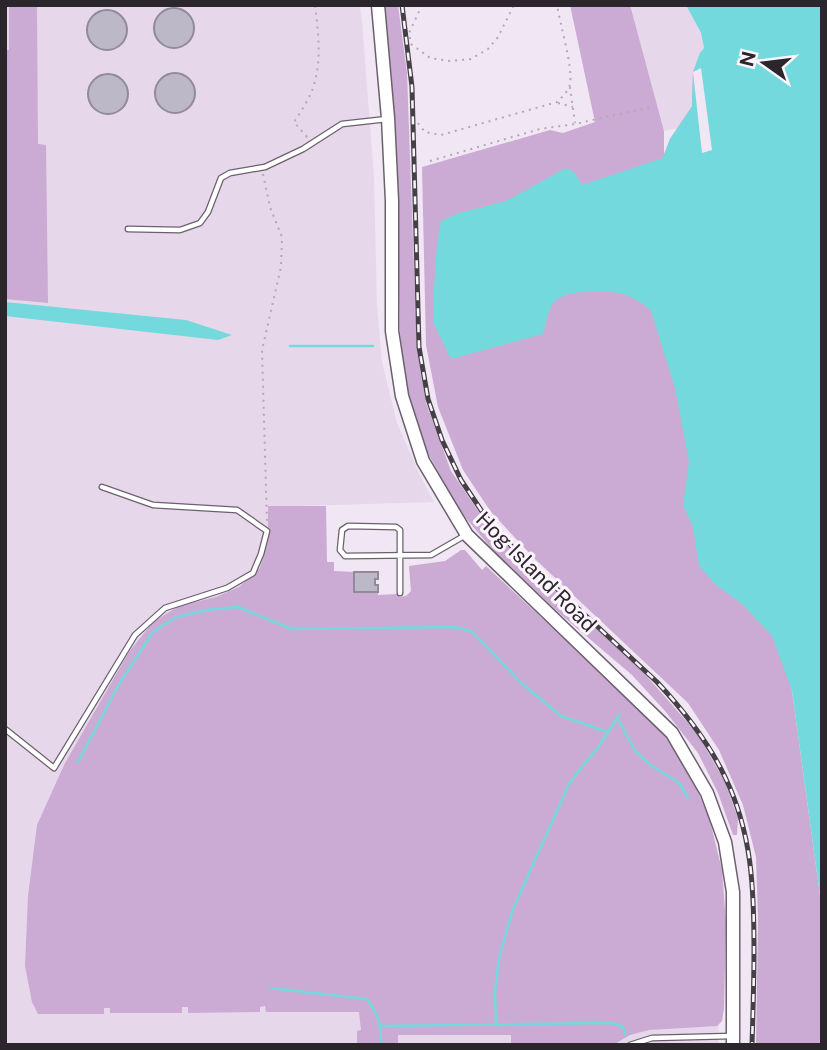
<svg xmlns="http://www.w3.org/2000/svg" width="827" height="1050" font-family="'Public Sans',sans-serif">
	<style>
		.built { fill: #e7d7eb }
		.green { fill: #cbaad3 }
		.water { fill: #74d9dd }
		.pier { fill: #f1e6f4 }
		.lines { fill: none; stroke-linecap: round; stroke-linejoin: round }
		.stream { stroke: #74d9dd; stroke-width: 2.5 }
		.building { fill: #bdb8c7; stroke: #908a99; stroke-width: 2 }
		.lane-casing { stroke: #6b616d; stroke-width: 7 }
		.secondary-casing { stroke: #6b616d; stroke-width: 15 }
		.path { stroke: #b2a9b4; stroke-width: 2; stroke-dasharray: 2 5; stroke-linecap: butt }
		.lane { stroke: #fff; stroke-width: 4.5 }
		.secondary { stroke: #fff; stroke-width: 12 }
		.rail-casing { stroke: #454046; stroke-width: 5 }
		.rail { stroke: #fcf5fd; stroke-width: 2.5; stroke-dasharray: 8; stroke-linecap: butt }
		.labels { text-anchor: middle; stroke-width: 6; stroke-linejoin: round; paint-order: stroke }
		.street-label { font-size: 21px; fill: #2a262b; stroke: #fcf5fd }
	</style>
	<rect width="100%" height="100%" fill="#f1e6f4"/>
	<path class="built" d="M5,5H360L362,22L374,178L377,304L382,362L397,423L420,475L434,502L301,506L304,619L719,1010L718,1045H5Z
		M629,5H686L701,33L704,48L700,53L693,72L692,106L679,128L664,131Z"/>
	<path class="green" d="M9,5H37L38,144L46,145L48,303L5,299V50H9Z
		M384,5H398L407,73L417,350L426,403L451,471L489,527L531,569L643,672L697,733L725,782L738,818L737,835H733L718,793L698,753L665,711L632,675L558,612L498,556L458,509L424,446L406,388L400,332L397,155Z
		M570,5H630L664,131V154L670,139L692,106L693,72L700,53L709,55L770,591L792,691L822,910V1045H756L758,919L756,857L743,805L719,750L688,703L535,559L491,512L463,470L438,407L426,345L422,167L550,130L563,133L595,122Z
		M268,506H326L327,562H334V571L354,572L355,592H378V595L397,594L400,597L406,596L411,591L409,566L445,561L461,550H465L482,570L486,566L641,710L672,744L691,777L709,817L722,870L726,923L724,1008L722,1021L717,1026L649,1030L630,1035L613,1045H511V1035H398V1045H357V1031L361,1030L359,1012H266L265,1006L260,1007V1012L188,1013V1007H182V1013H110V1008H104V1014H38L32,1002L25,966L28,896L37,825L65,763L129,652L153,622L179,606L216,597L239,587L260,568L268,542Z"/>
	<path class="water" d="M686,5H822V910L792,691L772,636L743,605L715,584L699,566L693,527L683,505L689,462L675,388L651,311C643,303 629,295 618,293C602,290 565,290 554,302C548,309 546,325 543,334L451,359L433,322V304L437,242L441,221L459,213L506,201L566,168L574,172L582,185L663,158L670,139L692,107L693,72L700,53L704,48L701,33Z
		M5,302L186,320L232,335L218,340L5,316Z"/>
	<path class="pier" d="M701,68L712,150L702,153L693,72Z"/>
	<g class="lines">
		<path class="stream" d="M290,346H373
			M618,719L635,751L652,766L679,783L688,798
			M78,762L119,684L153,632L176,617L213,609L238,607L292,629L455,627L471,631L486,646L521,683L561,716L608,732
			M270,988L367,999C379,1017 381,1023 381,1045
			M496,1025L495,992L499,958L513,909L570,782L599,746L620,714
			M381,1026L610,1023L620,1025L624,1029L625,1035"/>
	</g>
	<path class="building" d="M154 28a20 20 0 1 1 40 0a20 20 0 1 1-40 0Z
		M87 30a20 20 0 1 1 40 0a20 20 0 1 1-40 0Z
		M155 93a20 20 0 1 1 40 0a20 20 0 1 1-40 0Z
		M88 94a20 20 0 1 1 40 0a20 20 0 1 1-40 0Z
		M354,572H378V579H375V585H378V592H354Z"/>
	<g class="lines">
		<defs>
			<path id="lane" d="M128,229L180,230L200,223L208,212L221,178L230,173L265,167L303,149L342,124L387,119
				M400,593V530L396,527L348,526L342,530L340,550L345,556L431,555L464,536
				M5,729L54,768L135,635L165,608L227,588L253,573L261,554L267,531L237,510L153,505L102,487
				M630,1045L652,1038L732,1036"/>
			<path id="secondary" d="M378,5L388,118L392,201V331L402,396L423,461L467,535L672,733L707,793L725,842L733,892V1045"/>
		</defs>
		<use href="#lane" class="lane-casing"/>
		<use href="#secondary" class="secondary-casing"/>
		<path class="path" d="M422,5L409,33L411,44L430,58L450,61L471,59L488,49L498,37L514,5
			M570,87L575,123
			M558,103L573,107
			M418,123L425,132L441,135L557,102C562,97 569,91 570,84C573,67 560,24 557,5
			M307,137L294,122C303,109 313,93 316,77C321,54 318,29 315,5
			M430,161L540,129L575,124L651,107
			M263,174L270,207L282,237L281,267L262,350L267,523"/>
		<use href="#lane" class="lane"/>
		<use href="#secondary" class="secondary"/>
		<defs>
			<path id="rail" d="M402,5L412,87L419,347L428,399L442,440L461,480L485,516L513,548L657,682C684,711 708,741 725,777C752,833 754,888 754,949C754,981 753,1013 752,1045"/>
		</defs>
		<use href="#rail" class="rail-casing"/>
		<use href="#rail" class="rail"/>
	</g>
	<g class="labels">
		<g class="street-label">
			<text transform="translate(536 572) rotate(45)" y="7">Hog Island Road</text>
		</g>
	</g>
	<rect width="827" height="1050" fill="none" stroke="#2a262b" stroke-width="14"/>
	<g transform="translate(764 63) rotate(284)" stroke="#fcf5fd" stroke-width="5" paint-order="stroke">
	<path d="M0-5L12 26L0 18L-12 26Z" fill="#2a262b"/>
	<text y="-10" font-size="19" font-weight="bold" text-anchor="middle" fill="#2a262b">N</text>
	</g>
</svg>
